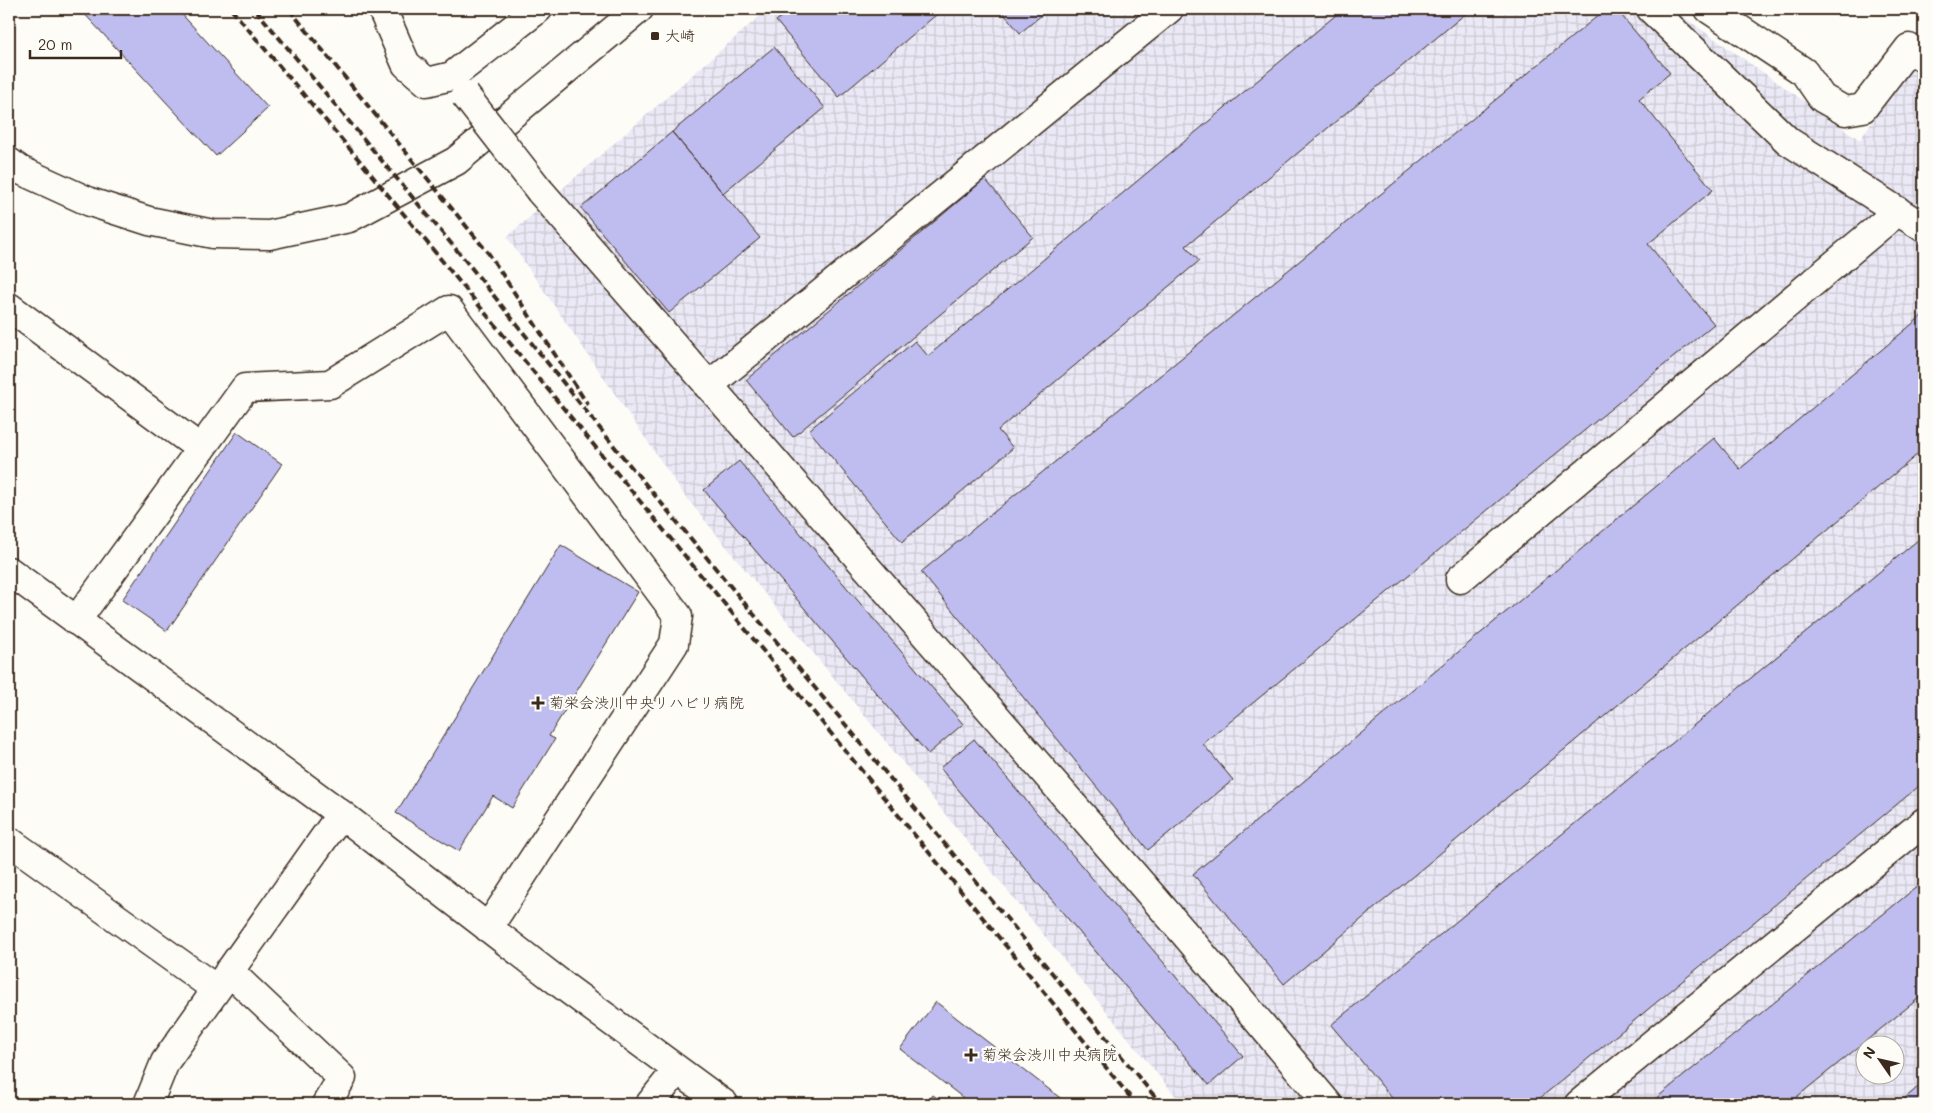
<svg xmlns="http://www.w3.org/2000/svg" width="1933" height="1113" font-family="Mali,'Klee One',sans-serif">
	<style>
		.industrial { fill: url(#industrial-grid); fill-rule: evenodd }
		.building { fill: #bfbdef; stroke: #3b2a1e }
		.lines { fill: none; stroke-linecap: round; stroke-linejoin: round }
		.minor-casing { stroke: #3b2a1e; stroke-width: 31 }
		.minor { stroke: #fdfcf7; stroke-width: 28 }
		.rail { stroke: #3b2a1e; stroke-width: 4; stroke-dasharray: 8 4; stroke-linecap: butt }
		.minor-bridge-casing { stroke: #3b2a1e; stroke-width: 31; stroke-linecap: butt }
		.minor-bridge { stroke: #fdfcf7; stroke-width: 28 }
		.poi-dot { fill: #3b2a1e; stroke: #fdfcf7; stroke-width: 2 }
		.labels { text-anchor: middle; stroke-width: 4.5; stroke-linejoin: round; paint-order: stroke }
		.poi-label { font-size: 15px; fill: #3b2a1e; stroke: #fdfcf7; text-anchor: start }
	</style>
	<defs>
		<pattern id="industrial-grid" width="8" height="8" patternUnits="userSpaceOnUse" patternTransform="scale(1.25)"><rect width="8" height="8" fill="#eae9f5"/><path d="M0 4h8M4 0v8" fill="none" stroke="#cac8d2"/></pattern>
	</defs>
	<rect width="100%" height="100%" fill="#fdfcf7"/>
	<filter id="ink" filterUnits="userSpaceOnUse"><feTurbulence type="fractalNoise" baseFrequency=".02" numOctaves="2"/><feDisplacementMap in="SourceGraphic" scale="10" xChannelSelector="R" yChannelSelector="G"/><feConvolveMatrix kernelMatrix="1 2 1 2 8 2 1 2 1" color-interpolation-filters="sRGB"/></filter>
	<g filter="url(#ink)">
		<path class="industrial" d="M768,9H1672L1860,140L1914,59L1924,66V1104H1182L685,496L507,237ZM1866,1046H1896V1076H1866Z"/>
		<path class="building" d="M80,9H177L268,108L216,156Z
			M790,9H943L839,97L776,21Z
			M1000,9H1049L1020,33Z
			M1343,9H1471L1186,246L1199,261L998,430L1013,448L902,542L809,430L915,341L928,356Z
			M1606,9H1616L1670,73L1639,99L1713,190L1648,244L1714,324L1203,744L1233,780L1148,850L921,572Z
			M774,47L825,108L723,193L672,132Z
			M672,132L760,238L669,313L581,208Z
			M985,179L1033,237L793,437L746,380Z
			M1924,314V449L1284,984L1193,874L1714,438L1740,469Z
			M237,432L282,464L167,631L122,600Z
			M739,461L963,724L928,754L704,490Z
			M1924,535V782L1533,1104H1397L1331,1025Z
			M561,545L638,592L549,736L555,739L512,808L493,796L459,851L396,813Z
			M974,739L1243,1056L1209,1085L940,768Z
			M1924,881V994L1788,1104H1649Z
			M936,1002L1068,1104H971L900,1049Z
			M1924,1082V1104H1898Z
			M933,1095L945,1104H926Z"/>
		<g class="lines">
			<defs>
				<path id="minor" d="M382,9L406,64L427,82L452,76L538,9
					M1651,9L1788,141L1924,228
					M1709,9L1804,72L1822,98L1845,111L1863,108L1909,48L1924,58
					M9,162L20,170L90,202L149,221L213,234L269,235L349,218L456,161L639,9
					M540,191L1185,934L1328,1104
					M9,307L201,449
					M708,386L1169,9
					M9,571L341,814L569,990L724,1104
					M1460,579L1898,211
					M76,621L245,388L330,384L449,310L678,616L674,644L488,928
					M9,841L216,989
					M229,971L342,1078L326,1104
					M148,1104L165,1062L341,814
					M650,1104L677,1070
					M1579,1104L1924,822"/>
			</defs>
			<use href="#minor" class="minor-casing"/>
			<use href="#minor" class="minor"/>
			<path class="rail" d="M231,9L360,161L1136,1104
				M255,9L470,266L618,451L1161,1104
				M289,9L489,254L588,405"/>
			<defs>
				<path id="minor-bridge" d="M465,95L540,191"/>
			</defs>
			<use href="#minor-bridge" class="minor-bridge-casing"/>
			<use href="#minor-bridge" class="minor-bridge"/>
		</g>
	</g>
	<g class="poi-dot">
		<rect x="650" y="31" width="10" height="10" rx="2.5"/>
		<path d="M535.5 695.5h5v5h5v5h-5v5h-5v-5h-5v-5h5z"/>
		<path d="M968.5 1047.5h5v5h5v5h-5v5h-5v-5h-5v-5h5z"/>
	</g>
	<g class="labels">
		<g class="poi-label">
			<text x="665" y="41">大崎</text>
			<text x="549" y="708">菊栄会渋川中央リハビリ病院</text>
			<text x="982" y="1060">菊栄会渋川中央病院</text>
		</g>
	</g>
	<rect width="1933" height="1113" fill="none" stroke="#fdfcf7" stroke-width="30"/>
	<rect x="15" y="15" width="1903" height="1083" fill="none" stroke="#3b2a1e" stroke-width="2" filter="url(#ink)"/>
	<g transform="translate(1880 1060) rotate(304)"><circle r="24" fill="#fdfcf7" stroke="#afa8a0"/>
	<path d="M0-4L9 19L0 12L-9 19Z" fill="#3b2a1e"/>
	<text y="-8" font-size="14" font-weight="bold" text-anchor="middle" fill="#3b2a1e">N</text>
	</g>
	<path d="M30 50v8h91v-8" fill="none" stroke="#3b2a1e" stroke-width="2.5"/>
	<text x="38" y="50" font-size="15" fill="#3b2a1e" stroke="#fdfcf7" stroke-width="4" paint-order="stroke">20 m</text>
</svg>
